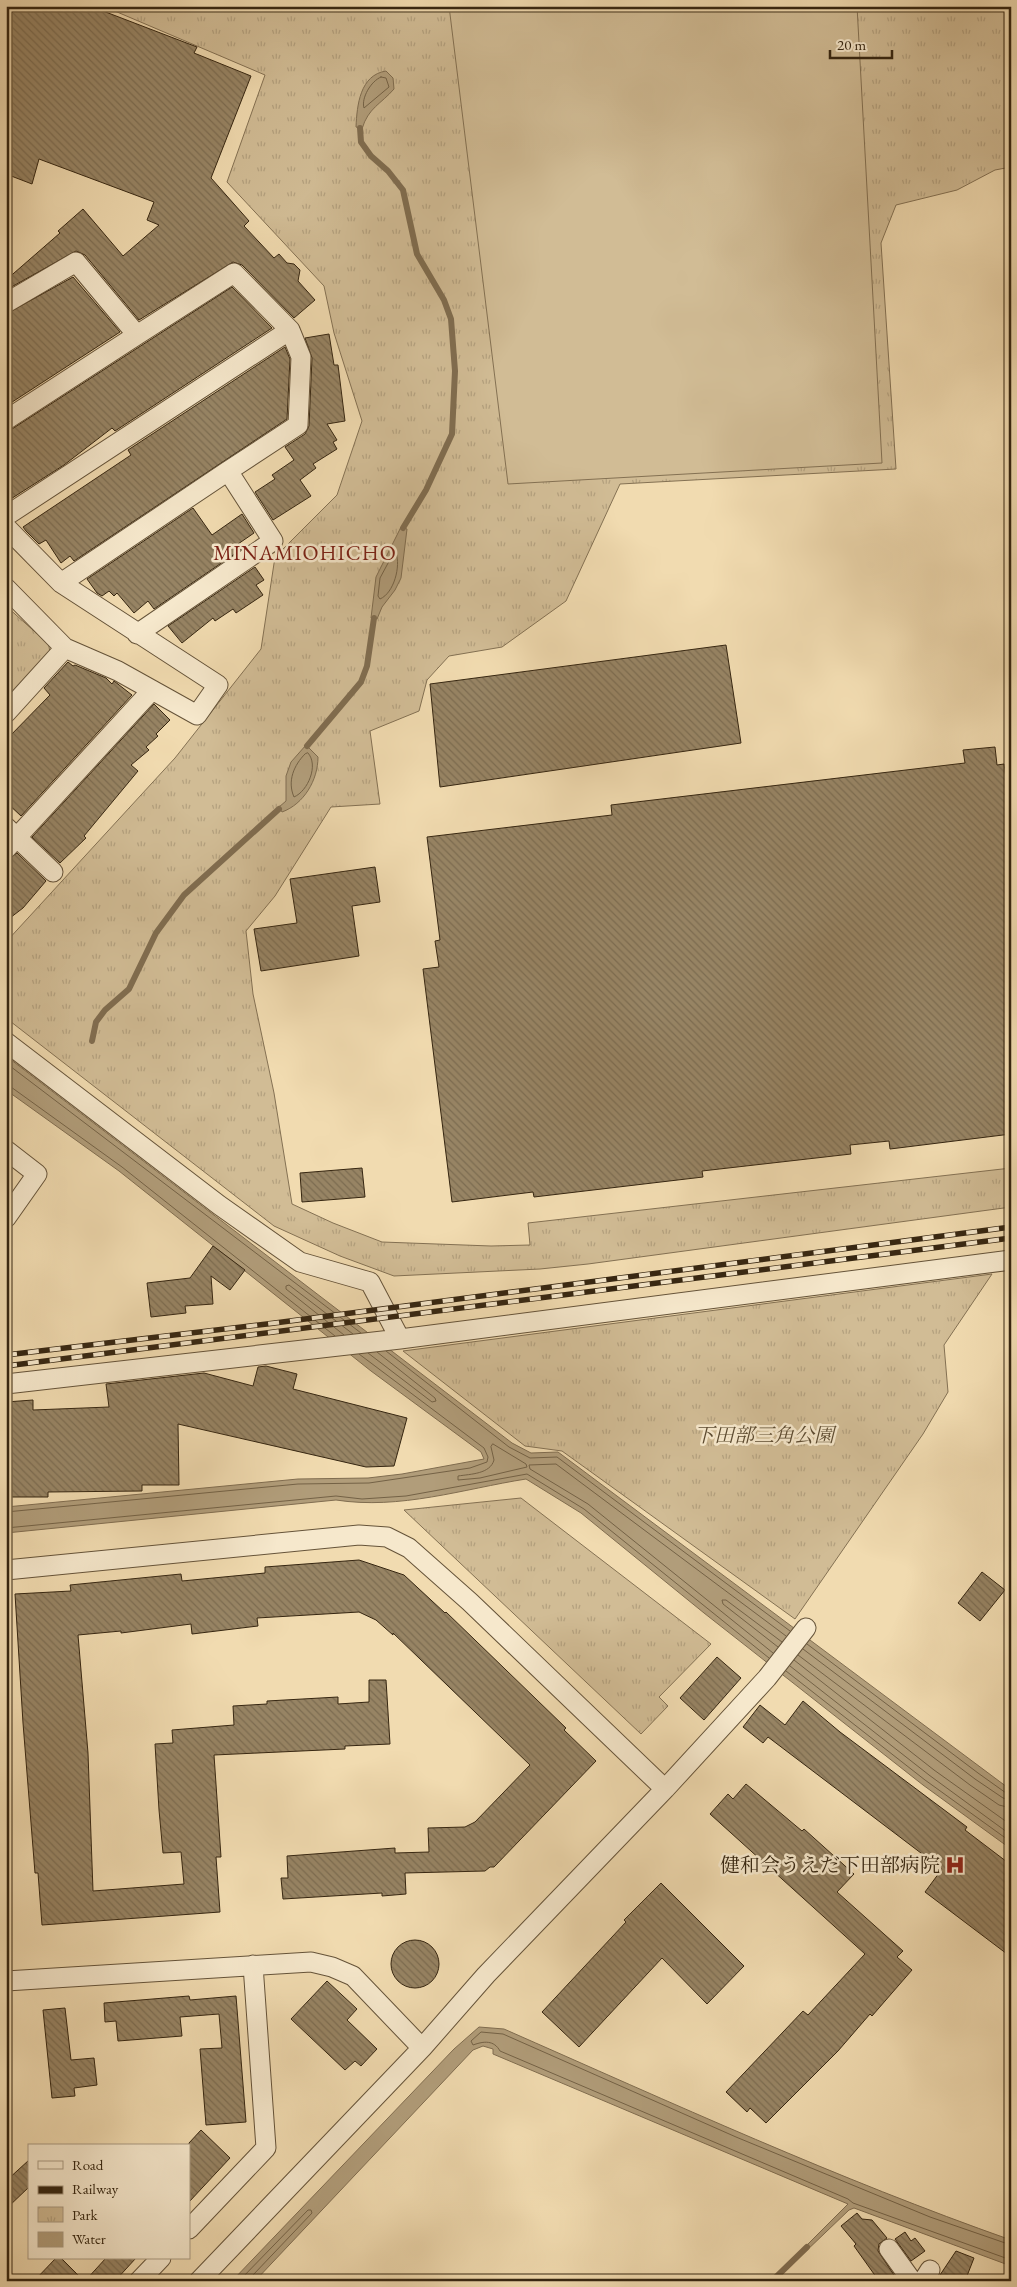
<svg xmlns="http://www.w3.org/2000/svg" width="1017" height="2287" font-family="'EB Garamond','Noto Serif JP',serif">
	<style>
		.park { fill: url(#park-tufts); stroke: #847153 }
		.pitch { fill: #d1bc95; stroke: #847153 }
		.water { fill: #b19d7a; stroke: #806d50 }
		.lines { fill: none; stroke-linecap: round; stroke-linejoin: round }
		.shore { stroke: #746246; stroke-width: 1 }
		.stream { stroke: #806d50; stroke-width: 6 }
		.building { fill: url(#building-back-hatch); stroke: #362611 }
		.street-casing { stroke: #655339; stroke-width: 21 }
		.street { stroke: #f6e8cc; stroke-width: 19 }
		.rail-casing { stroke: #362611; stroke-width: 5.5 }
		.rail { stroke: #f6e8cc; stroke-width: 4; stroke-dasharray: 11; stroke-linecap: butt }
		.labels { text-anchor: middle; stroke-width: 5; stroke-linejoin: round; paint-order: stroke }
		.park-label { font-size: 20px; font-style: italic; fill: #5d4c32; stroke: #f6e8cc }
		.poi-label { font-size: 20px; fill: #362611; stroke: #f6e8cc; text-anchor: end }
		.neighbourhood-label { font-size: 21px; letter-spacing: 1px; fill: #7a1f14; stroke: #f6e8cc }
	</style>
	<defs>
		<pattern id="park-tufts" width="24" height="20" patternUnits="userSpaceOnUse" patternTransform="scale(1.25)"><rect width="24" height="20" fill="#d1bc95"/><path d="M3 7l-1-3M5 7V3M7 7l1-3M15 17l-1-3M17 17v-4M19 17l1-3" fill="none" stroke="#b4a17f"/></pattern>
		<pattern id="building-back-hatch" width="6" height="6" patternUnits="userSpaceOnUse" patternTransform="scale(1.25)"><rect width="6" height="6" fill="#978464"/><path d="M-1 5l2 2M0 0l6 6M5-1l2 2" fill="none" stroke="#7c6c51"/></pattern>
	</defs>
	<rect width="100%" height="100%" fill="#f1dbb0"/>
	<filter id="stains"><feTurbulence type="fractalNoise" baseFrequency=".004" numOctaves="4"/><feColorMatrix values="0 0 0 0 .2 0 0 0 0 .09 0 0 0 0 .02 0 0 0 .5 -.17"/></filter>
	<radialGradient id="worn" r=".72"><stop offset=".6" stop-color="#630" stop-opacity="0"/><stop offset="1" stop-color="#630" stop-opacity=".3"/></radialGradient>
	<path class="park" d="M103,6H1011V167L995,170L957,190L896,205L881,243L896,469L620,484L566,601L502,647L449,656L427,680L419,711L370,731L380,804L331,807L275,896L246,931L253,994L274,1093L292,1204L333,1223L382,1242L491,1246L530,1245L528,1223L1011,1168V1207L588,1264L540,1269L394,1276L340,1256L274,1226L6,1018V942L175,758L261,649L275,557L337,495L362,421L334,333L324,286L227,182L265,75Z
		M6,606L34,631L48,640L50,653L6,701Z
		M992,1274L944,1345L948,1392L923,1434L795,1619L562,1451L525,1446L403,1351Z
		M521,1498L711,1644L659,1697L668,1706L641,1734L404,1510Z"/>
	<path class="pitch" d="M449,6H857L882,463L508,484Z"/>
	<path class="water" d="M386,71L393,78L394,89C381,104 368,108 362,129L356,127C357,105 360,75 386,71Z
		M401,527L407,529L401,578L395,590L382,607L377,619L371,618L376,577Z
		M306,745L318,757C318,780 304,804 282,812L279,807L286,801V776L291,762Z
		M6,1056L512,1443L531,1453L558,1452L1011,1790V1849L923,1785L704,1613L581,1513L526,1479C463,1489 400,1510 336,1500L6,1533V1507L298,1479L368,1478L402,1474L484,1459L481,1452L371,1371L119,1171L6,1090Z
		M479,2027L504,2029C672,2103 838,2179 1011,2240V2266L854,2208L849,2210L803,2254L801,2251L848,2204L493,2054V2049L483,2046L473,2050L255,2281H232L454,2049Z"/>
	<g class="lines">
		<path class="shore" d="M381,77L386,78L389,87L364,108C361,98 371,81 381,77Z
			M396,553C401,566 394,593 380,599L378,596L380,578L393,554Z
			M308,753C319,765 308,791 294,797C287,781 294,765 305,754Z
			M6,1063L361,1333
			M6,1086L11,1087L122,1167L335,1336
			M344,1335L286,1289V1286L289,1285L353,1334
			M386,1351L509,1447L530,1458L557,1457L790,1631
			M368,1353L432,1402L436,1401L435,1398L377,1352
			M493,1444L526,1464L527,1467L480,1478L458,1480V1476C471,1474 490,1474 494,1460L491,1447Z
			M6,1512L298,1484L369,1483L470,1468L487,1462L488,1457L484,1448L359,1354
			M6,1528L336,1496L362,1499L406,1496L527,1474L584,1509L769,1658
			M807,1644L978,1773L1006,1793L1011,1794
			M778,1647L723,1604L722,1600H726L782,1642
			M803,1649L975,1779L1003,1798L1011,1800
			M773,1653L588,1504L530,1469L529,1465L556,1464L786,1636
			M798,1655L970,1785L999,1805L1011,1808
			M794,1660L934,1770L1011,1825
			M790,1666L929,1775L1011,1835
			M786,1671L925,1780L1011,1842
			M1011,2245L930,2217L736,2137L503,2034L481,2032L471,2041L473,2045C484,2041 494,2040 500,2051L848,2199L853,2203L1011,2260
			M239,2281L308,2210H311L312,2213L253,2275L252,2281"/>
		<path class="stream" d="M360,128L361,142L371,156L388,171L403,190L417,254L444,300L451,319L455,371L452,434L426,490L403,528
			M307,746L361,682L367,666L374,618
			M92,1041L96,1022L105,1010L129,989L156,933L184,895L279,809
			M772,2281L807,2247"/>
	</g>
	<path class="building" d="M6,6H90L197,47L194,53L251,76L211,178L249,221L244,226L274,258L279,254L287,263L294,264L300,270L298,281L315,300L294,318L242,265L233,262L139,320L85,255L76,251L6,290V280L60,233L58,231L83,209L123,256L159,225L147,220L154,202L39,159L32,184L6,174Z
		M73,277L120,332L6,406V314Z
		M232,287L272,328L115,431L112,428L64,465L6,502V431L12,429Z
		M329,334L334,365H338L345,421L327,424L337,440L333,442L337,449L313,464L316,468L300,480L311,496L273,520L255,492L275,479L272,475L294,460L285,447L305,434L309,426L312,358L305,338Z
		M285,347L290,359L287,419L74,561L70,556L61,563L46,540L39,544L26,531L23,527L131,455L128,450Z
		M193,508L212,535L242,514L254,533L238,544L242,549L154,609L148,601L134,613L117,593L114,596L109,591L102,596L97,593L87,579Z
		M255,567L264,580L256,585L263,595L236,613L233,609L215,621L213,618L182,643L168,626Z
		M726,645L741,743L440,787L430,684Z
		M68,662L73,666L75,665L106,678L112,684L114,681L132,695L21,816L6,802V740L50,695L44,688Z
		M154,704L170,720L156,734L158,736L146,747L149,750L131,765L138,771L84,836L86,838L60,863L32,837Z
		M995,747L997,765L1004,764L1011,814V1134L890,1149L889,1141L850,1145L851,1154L702,1171L703,1177L534,1197L533,1192L452,1202L423,969L439,967L435,941L440,940L427,837L612,815L611,805L965,763L963,750Z
		M17,853L46,881L23,908L6,921V860Z
		M375,867L380,902L352,906L359,956L261,971L254,929L297,923L290,879Z
		M362,1168L365,1197L302,1202L300,1173Z
		M213,1246L245,1270L230,1290L211,1276L213,1304L185,1306L186,1313L151,1317L147,1283L190,1278Z
		M266,1366L297,1374L293,1389L407,1418L394,1466L366,1467L178,1424L179,1485H142V1491L48,1492V1497H6V1402L33,1400V1410L109,1407L106,1384L204,1373L253,1386L258,1367Z
		M359,1560L404,1575L445,1613L446,1612L566,1728L564,1730L596,1761L494,1867H490L485,1871L405,1873L406,1894L382,1896V1893L283,1899L281,1878H288L287,1856L395,1848V1853L429,1852L428,1828L465,1827L475,1822L530,1765L393,1633V1635L376,1620L359,1612L257,1618L258,1626L192,1634L191,1624L121,1633V1631L78,1635L88,1753L93,1891L184,1884L181,1852L163,1853L159,1810L155,1744L173,1743L172,1730L234,1725L233,1706L267,1704V1701L338,1697V1704L369,1702V1680H386L390,1744L345,1746V1749L214,1755L221,1857H216L220,1912L42,1925L38,1873H35L23,1723L15,1594L71,1591L70,1585L181,1574L182,1581L265,1573V1567Z
		M982,1572L1005,1590L980,1621L958,1603Z
		M717,1657L741,1678L704,1720L680,1698Z
		M803,1701L840,1732L967,1827L965,1830L1011,1865V1957L925,1892L942,1869L768,1737L763,1743L743,1727L760,1705L785,1725Z
		M746,1784L802,1831L804,1829L854,1874L837,1892L903,1951L897,1957L912,1970L872,2016L870,2014L838,2051L766,2123L750,2108L747,2112L726,2092L803,2011L808,2015L865,1954L710,1814L728,1794L733,1799Z
		M661,1883L744,1966L707,2004L662,1958L579,2047L542,2012L626,1922L624,1920Z
		M391 1964a24 24 0 1 1 48 0a24 24 0 1 1-48 0Z
		M327,1981L357,2009L347,2020L377,2049L361,2066L355,2061L345,2070L291,2019Z
		M189,1996L190,2000L236,1996L246,2122L206,2125L200,2049L222,2048L219,2014L180,2017L182,2036L118,2041L116,2021L105,2022L104,2003Z
		M65,2008L71,2060L94,2058L97,2085L74,2088L75,2096L52,2098L43,2010Z
		M201,2130L230,2158L189,2202V2143Z
		M29,2160V2187L6,2209V2181Z
		M857,2213L862,2219L872,2220L887,2238L879,2244L878,2251L898,2281H879L854,2246L856,2244L841,2226Z
		M905,2232L911,2241L915,2238L925,2251L911,2261L895,2239Z
		M956,2251L974,2258L965,2281H936Z
		M56,2258H61L84,2281H34Z
		M106,2258H136L115,2281H85Z"/>
	<g class="lines">
		<defs>
			<path id="street" d="M6,303L76,262L137,335L234,273L290,330L301,357L298,425L228,471L273,541L137,634
				M6,420L137,335
				M6,516L290,330
				M6,527L61,583L218,685L197,715L118,671L65,648L6,588
				M61,583L228,471
				M6,713L65,648
				M6,827L53,872
				M6,849L152,690
				M6,1042L219,1205L300,1262L370,1282L400,1339
				M6,1150L37,1174L6,1218
				M6,1384L400,1339L1011,1260
				M6,1570L359,1535L387,1537L409,1548L470,1602L665,1789
				M6,1981L311,1962L332,1967L353,1976L422,2048
				M189,2229L266,2148L253,1965
				M889,2249L912,2281
				M139,2281L161,2258
				M199,2281L422,2048L486,1975L665,1789L767,1678L806,1628
				M923,2281L930,2270"/>
		</defs>
		<use href="#street" class="street-casing"/>
		<use href="#street" class="street"/>
		<defs>
			<path id="rail" d="M6,1355L267,1324L1011,1227
				M6,1366L1011,1238"/>
		</defs>
		<use href="#rail" class="rail-casing"/>
		<use href="#rail" class="rail"/>
	</g>
	<defs>
		<symbol id="hospital-bare" viewBox="-9 -9 18 18"><path d="M-5-5h3v3.5h4V-5h3V5h-3V1.5h-4V5h-3Z" fill="#8f2418" stroke="#f6e8cc" stroke-width="2.5" paint-order="stroke"/></symbol>
	</defs>
	<g fill-rule="evenodd">
		<use href="#hospital-bare" x="941" y="1851" width="28" height="28"/>
	</g>
	<g class="labels">
		<g class="park-label">
			<text x="764" y="1442">下田部三角公園</text>
		</g>
		<g class="poi-label">
			<text x="940" y="1872">健和会うえだ下田部病院</text>
		</g>
		<g class="neighbourhood-label">
			<text x="305" y="560">MINAMIOHICHO</text>
		</g>
	</g>
	<rect width="1017" height="2287" fill="none" stroke="#f1dbb0" stroke-width="25"/>
	<rect x="8" y="8" width="1002" height="2272" fill="none" stroke="#362611" stroke-width="2.5"/>
	<rect x="12" y="12" width="992" height="2262" fill="none" stroke="#362611"/>
	<rect x="28" y="2144" width="162" height="115" fill="#f6e8cc" stroke="#a99a81"/>
	<rect x="38" y="2161" width="25" height="8" fill="#f6e8cc" stroke="#a99a81"/>
	<text x="72" y="2170" font-size="15" fill="#362611">Road</text>
	<rect x="38" y="2186" width="25" height="8" fill="#362611" stroke="#a99a81"/>
	<text x="72" y="2194" font-size="15" fill="#362611">Railway</text>
	<rect x="38" y="2207" width="25" height="15" fill="url(#park-tufts)" stroke="#a99a81"/>
	<text x="72" y="2220" font-size="15" fill="#362611">Park</text>
	<rect x="38" y="2232" width="25" height="15" fill="#b19d7a" stroke="#a99a81"/>
	<text x="72" y="2244" font-size="15" fill="#362611">Water</text>
	<path d="M830 50v8h62v-8" fill="none" stroke="#362611" stroke-width="2.5"/>
	<text x="837" y="50" font-size="15" fill="#362611" stroke="#f6e8cc" stroke-width="4" paint-order="stroke">20 m</text>
	<rect width="100%" height="100%" filter="url(#stains)"/>
	<rect width="100%" height="100%" fill="url(#worn)"/>
</svg>
